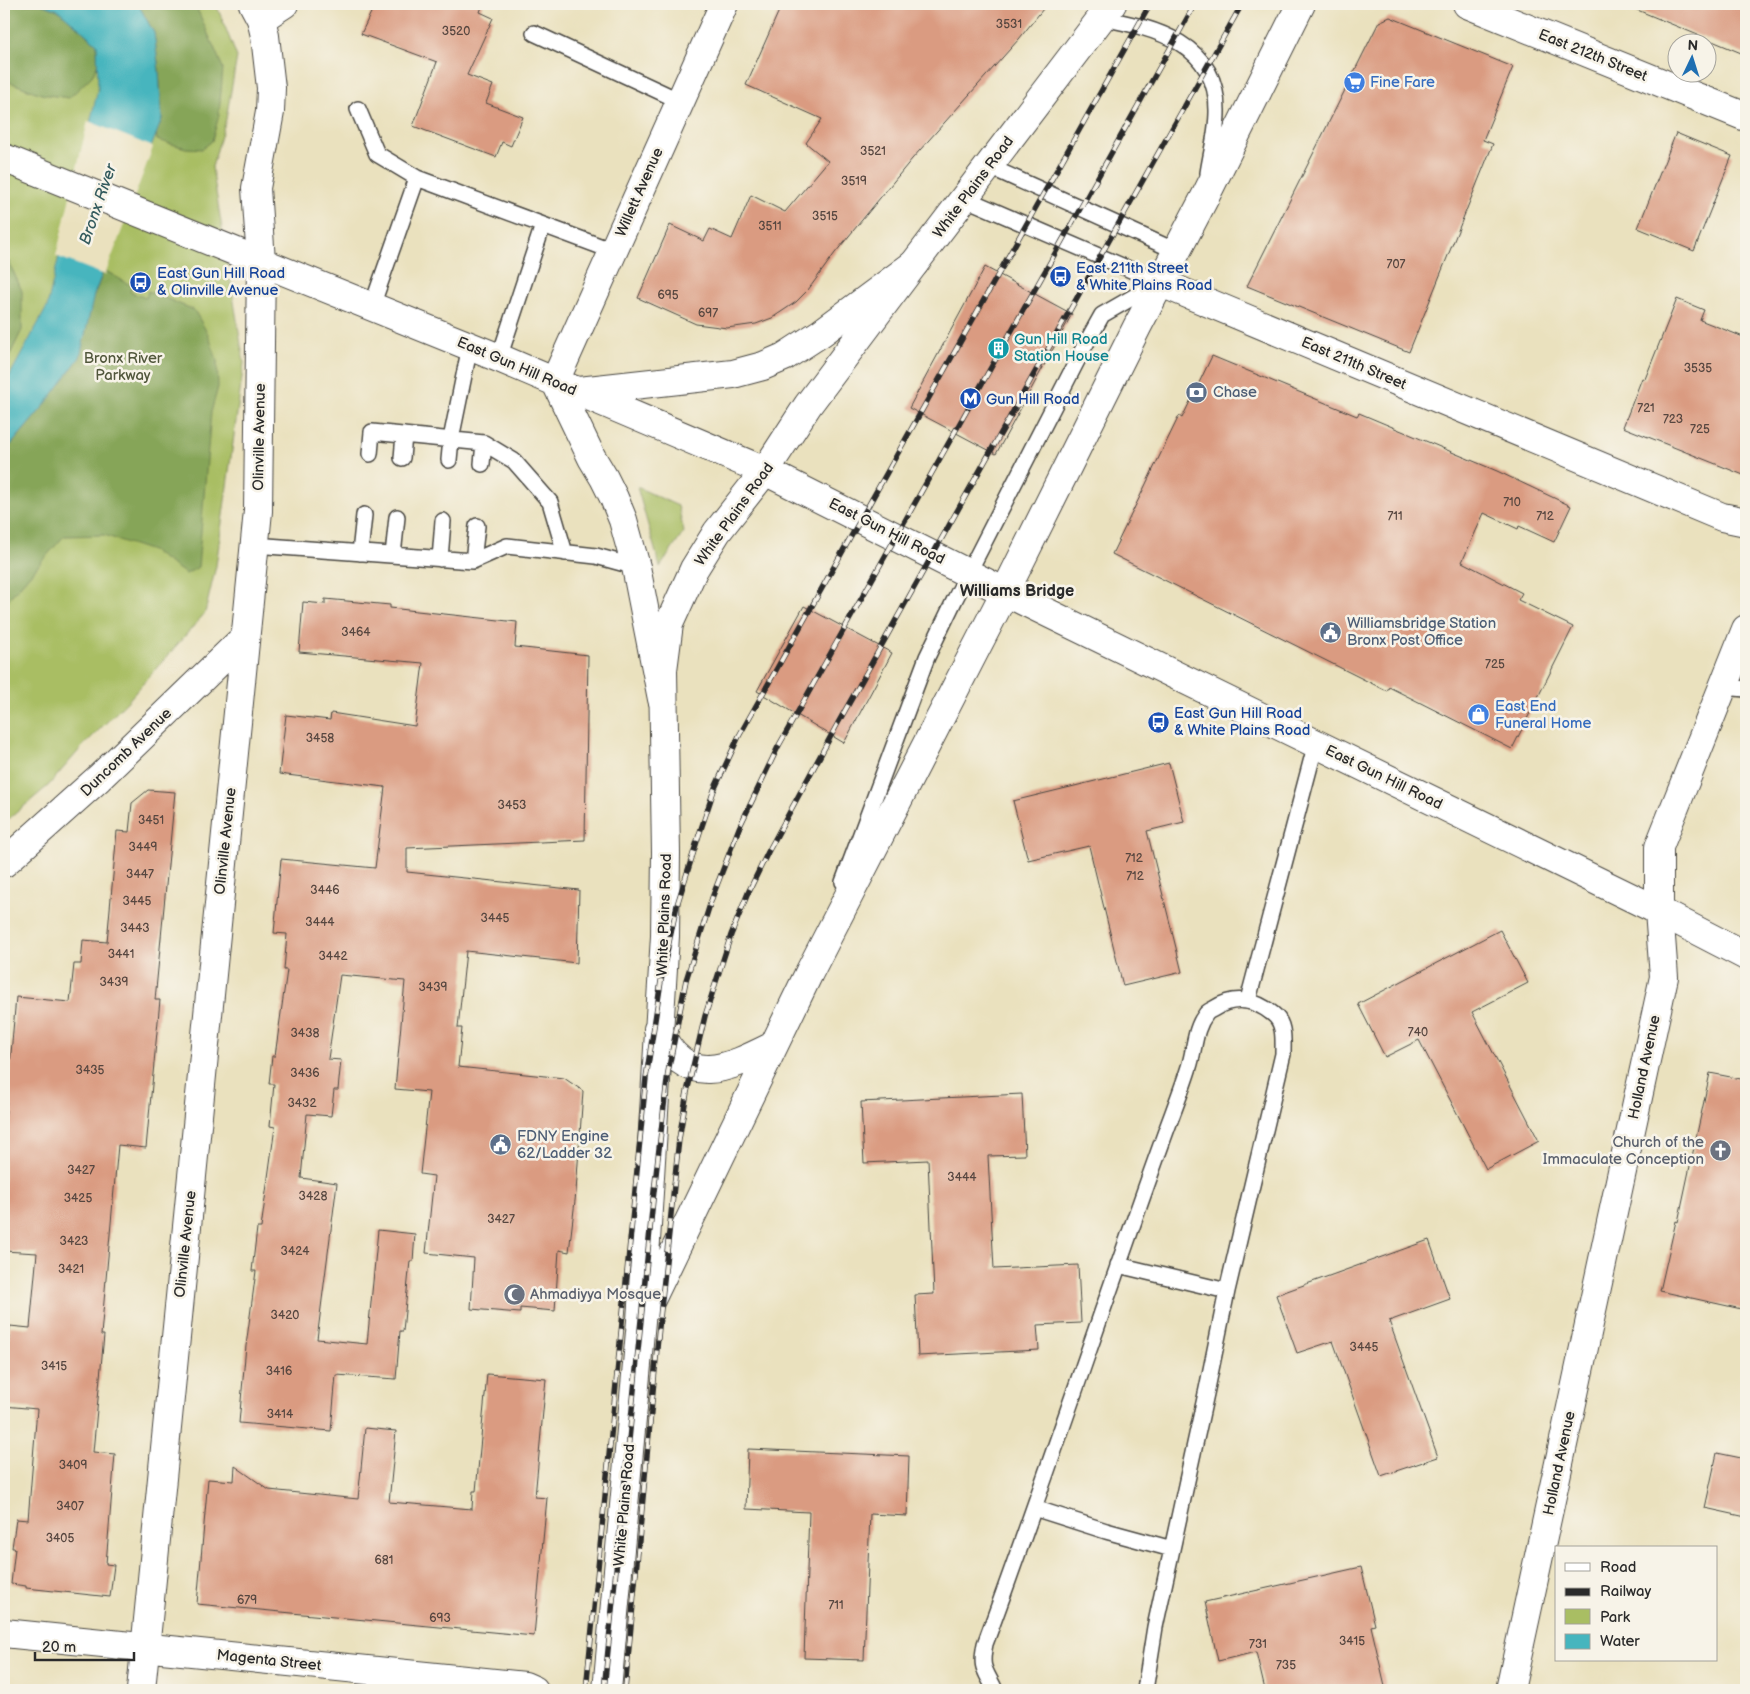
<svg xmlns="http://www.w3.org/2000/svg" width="1750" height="1694" font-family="'Balsamiq Sans',sans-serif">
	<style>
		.green { fill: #a9be63; stroke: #6a7447 }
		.forest { fill: #86a559; stroke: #586842 }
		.water { fill: #46b5be; stroke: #387074 }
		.pier { fill: #eae1be }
		.building { fill: #da9b81 }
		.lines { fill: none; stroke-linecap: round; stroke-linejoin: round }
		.lane-casing { stroke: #484641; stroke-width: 18 }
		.street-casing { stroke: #484641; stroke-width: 30 }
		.secondary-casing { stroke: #484641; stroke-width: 30 }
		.primary-casing { stroke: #484641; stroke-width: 30 }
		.lane { stroke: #fff; stroke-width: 15 }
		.street { stroke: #fff; stroke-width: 28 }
		.secondary { stroke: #fff; stroke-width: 28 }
		.primary { stroke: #fff; stroke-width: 28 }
		.rail-casing { stroke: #2b2b2b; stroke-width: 5.5 }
		.rail { stroke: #f7f3e8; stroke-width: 4; stroke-dasharray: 11; stroke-linecap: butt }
		.labels { text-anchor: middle; stroke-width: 5; stroke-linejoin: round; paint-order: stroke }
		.number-label { font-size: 12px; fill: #574740 }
		.street-label { font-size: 15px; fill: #2b2b2b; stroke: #f7f3e8 }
		.shop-label { font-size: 15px; fill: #366cbe; stroke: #f7f3e8; text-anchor: start }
		.transit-label { font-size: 15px; fill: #164399; stroke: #f7f3e8; text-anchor: start }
		.culture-label { font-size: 15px; fill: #0d838f; stroke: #f7f3e8; text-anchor: start }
		.park-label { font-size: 15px; fill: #51573c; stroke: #f7f3e8 }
		.service-label { font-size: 15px; fill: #4e5e75; stroke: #f7f3e8; text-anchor: start }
		.worship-label { font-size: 15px; fill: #5b616d; stroke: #f7f3e8; text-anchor: end }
		.water-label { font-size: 16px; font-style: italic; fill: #345b5e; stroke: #f7f3e8 }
		.neighbourhood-label { font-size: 16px; font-weight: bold; fill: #2b2b2b; stroke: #f7f3e8 }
	</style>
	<rect width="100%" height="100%" fill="#f7f3e8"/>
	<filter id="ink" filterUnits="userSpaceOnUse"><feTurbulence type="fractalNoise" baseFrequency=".02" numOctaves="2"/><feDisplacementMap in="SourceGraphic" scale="10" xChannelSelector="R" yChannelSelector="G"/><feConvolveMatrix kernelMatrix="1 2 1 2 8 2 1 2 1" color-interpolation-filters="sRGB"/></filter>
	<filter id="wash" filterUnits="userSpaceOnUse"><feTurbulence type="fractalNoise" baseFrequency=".0096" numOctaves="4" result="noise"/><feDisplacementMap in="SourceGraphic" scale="20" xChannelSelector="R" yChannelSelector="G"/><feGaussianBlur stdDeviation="1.12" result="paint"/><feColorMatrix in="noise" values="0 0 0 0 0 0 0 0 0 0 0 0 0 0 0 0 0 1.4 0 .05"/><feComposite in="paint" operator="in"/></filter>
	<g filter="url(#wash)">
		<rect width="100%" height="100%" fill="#eae1be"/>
		<path class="green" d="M4,4H216L237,57L226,119L212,167L244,363L216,566L205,613L126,703L82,747L48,786L4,823Z
			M637,487L678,506L684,532L660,567Z"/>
		<path class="forest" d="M4,4H41L58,10L97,44L98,64L92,76L69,98L41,94L4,80Z
			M138,4H193L198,11L223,68L219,115L212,141L202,149L186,148L157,140L156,132L162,119L159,71L154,33Z
			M4,259L9,262L22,291V330L4,367Z
			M104,270L132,286L130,292L146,298L148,291L194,310L208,334L217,360L218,387L211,412L198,567L186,574L152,551L104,535L64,536L4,604V453L44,406L94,295Z"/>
		<path class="water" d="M41,4H138L154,33L159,71L162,119L94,295L80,357L44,406L4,453V386L47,307L98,89L97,44L58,10Z"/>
		<path class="pier" d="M88,121L153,147L105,275L56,256Z"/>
		<g id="blocks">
			<path class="building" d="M375,4H483L480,12L493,18L467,75L493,85L486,103L523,117L511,146L502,142L496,157L413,126L437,62L361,34Z
				M782,4H1047L1019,39L912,159L835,253L808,290L796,302L772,318L756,324L727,328L696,324L638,298L670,225L704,241L710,229L732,239L751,195L785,212L828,161L806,143L822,119L746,85Z
				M1624,4H1746V55L1623,4Z
				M1390,17L1513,67L1483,140L1493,144L1409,352L1247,286L1379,22Z
				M1676,133L1732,156L1694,251L1638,228Z
				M985,267L1072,314L996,454L909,408Z
				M1677,299L1704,310L1700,320L1746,338V476L1623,427L1642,378L1645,379Z
				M1212,356L1357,416L1359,413L1497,471L1571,506L1554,542L1519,526L1518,529L1484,513L1462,562L1522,593L1518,600L1573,627L1512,749L1389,687L1387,691L1112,554L1179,416L1182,418Z
				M325,599L390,605V608L517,622L515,647L588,655L585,840L407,848V872L579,890L577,963L466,951L458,1028H462L458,1067L564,1078L583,1091L576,1192L569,1252L559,1250L555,1311L520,1308V1313L471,1309L474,1258L426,1253L434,1176L420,1174L429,1092L395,1089L405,981L340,975L328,1059L341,1060L338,1090H334L331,1116L307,1114L301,1178L337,1183L317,1339L367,1344L378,1230L415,1234L413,1261H410L403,1331H400L396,1379L336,1375L331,1431L239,1423L246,1346L256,1271H252L257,1228H261L275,1127L270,1126L274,1084H269L272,1056H275L287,970H284L287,934L274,933L281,859L375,868L385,787L279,774L286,715L330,720L331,713L415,726L423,663L299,652L303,602L325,604Z
				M804,606L892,653L844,743L757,691Z
				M1169,763L1184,822L1147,831L1182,972L1123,986L1089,846L1028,860L1013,801Z
				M148,790L175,792L155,1000H160L146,1148L118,1145L101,1335H104L93,1452L115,1454L106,1564L114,1565L110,1597L26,1588V1586L11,1584L15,1548H12L16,1519L28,1520L37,1409L4,1406V1397L10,1326L30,1328L37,1253L4,1251V1133L16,997L70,1002L74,964H81L83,940L107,942L117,831L129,832L132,803Z
				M1500,930L1528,983L1472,1012L1539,1141L1486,1169L1419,1040L1385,1057L1358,1004Z
				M1710,1073L1746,1080V1310L1660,1291L1676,1221L1678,1222Z
				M1022,1094L1025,1155L988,1156L994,1269L1078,1265L1081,1323L1037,1325L1039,1350L918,1356L915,1295L934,1294L928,1160L864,1163L861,1102Z
				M1429,1240L1450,1299L1389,1321L1438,1457L1381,1476L1333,1341L1297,1353L1276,1295Z
				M487,1374L546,1379L535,1497L547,1498L534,1636L197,1604L208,1479L234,1481L235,1466L269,1490L358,1499L365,1428L396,1431L389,1502L472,1509L473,1491H476Z
				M748,1449L909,1456L907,1516L870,1514L864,1660L804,1658L809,1512L746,1509Z
				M1717,1453L1746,1459V1517L1705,1508Z
				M1361,1567L1375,1625L1371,1626L1386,1690H1265L1256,1652L1218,1661L1205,1602Z"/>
		</g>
	</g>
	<g filter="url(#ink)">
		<use href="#blocks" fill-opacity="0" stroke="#484641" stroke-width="1"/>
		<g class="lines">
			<defs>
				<path id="lane" d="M1101,18C1155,28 1218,43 1217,112C1217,132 1211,153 1208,173
					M534,33L680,101
					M358,109L377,154L417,178
					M988,166L1176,251
					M964,198L1159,282
					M372,306L417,178L613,251
					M499,358L543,225
					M370,454L372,432L484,443L514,461L550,502L565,553
					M402,458L404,435
					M449,460L451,439L470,346
					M482,464L484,443
					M254,545L473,561L507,546L596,556L636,567
					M360,553L364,515
					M393,555L397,517
					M440,559L443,521
					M473,561L477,526
					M1723,687L1746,689
					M843,882L927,657L955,599L1083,349L1102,315L1156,284
					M1248,1000L1316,743
					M1118,1265L1227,1291
					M1034,1508L1106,1531L1172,1549
					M995,1690C985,1669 980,1669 985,1644C1046,1479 1101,1311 1161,1145C1170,1119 1181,1093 1189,1067C1195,1049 1194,1029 1206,1014C1208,1011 1212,1010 1215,1008C1235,995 1256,1000 1273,1014C1285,1023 1283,1040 1283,1054L1227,1291L1207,1389L1155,1627L1145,1690"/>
				<path id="street" d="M1467,4L1746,117
					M261,19L284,4
					M1159,282L1722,517L1746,522
					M555,381L724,4
					M4,863L99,778L245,637
					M4,1633L525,1686L534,1690
					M141,1690L258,511L261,261L256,188L270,112L271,88L265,36L261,19L253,4
					M1510,1690L1664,977L1659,911V847L1746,629"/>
				<path id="secondary" d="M658,1029C685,1090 727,1069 773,1046
					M647,1308L809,973L1005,592L1137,327L1205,197L1301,4
					M607,1690L641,1321L665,936L666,853L663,670L669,624L694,569L717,532L765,471L808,405L914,264L1112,4"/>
				<path id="primary" d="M4,158L499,358L765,471L1005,592L1659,911L1746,956
					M555,381L592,458L604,478L614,498L623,520L636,567L662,699
					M579,391L733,374L763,366L784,357L821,333L914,264"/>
			</defs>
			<use href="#lane" class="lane-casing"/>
			<use href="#street" class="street-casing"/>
			<use href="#secondary" class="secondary-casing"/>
			<use href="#primary" class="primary-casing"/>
			<use href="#lane" class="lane"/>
			<use href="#street" class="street"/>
			<use href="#secondary" class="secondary"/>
			<use href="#primary" class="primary"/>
			<defs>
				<path id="rail" d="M586,1690L646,1078L662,975L677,905L699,835L714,790L739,736L1150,4
					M604,1690L653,1200L668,1072L686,980L712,898L739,828L778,747L1195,4
					M625,1690L659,1327L679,1139L687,1092L705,1016L731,935L748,893L768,852L838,723L1242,4"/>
			</defs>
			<use href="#rail" class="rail-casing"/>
			<use href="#rail" class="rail"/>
		</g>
	</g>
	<defs>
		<symbol id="supermarket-disc" viewBox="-11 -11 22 22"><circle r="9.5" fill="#3f7fe0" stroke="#f7f3e8"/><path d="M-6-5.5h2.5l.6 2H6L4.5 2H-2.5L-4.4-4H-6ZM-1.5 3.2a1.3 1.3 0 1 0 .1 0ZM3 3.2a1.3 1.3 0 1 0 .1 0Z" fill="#fff"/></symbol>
		<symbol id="bus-disc" viewBox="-11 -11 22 22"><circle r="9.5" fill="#1a4fb4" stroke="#f7f3e8"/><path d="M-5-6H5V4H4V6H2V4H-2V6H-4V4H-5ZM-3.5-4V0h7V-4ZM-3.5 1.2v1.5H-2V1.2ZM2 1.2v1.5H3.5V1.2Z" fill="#fff"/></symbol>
		<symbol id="building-disc" viewBox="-11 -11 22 22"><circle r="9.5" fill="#0f9aa8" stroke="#f7f3e8"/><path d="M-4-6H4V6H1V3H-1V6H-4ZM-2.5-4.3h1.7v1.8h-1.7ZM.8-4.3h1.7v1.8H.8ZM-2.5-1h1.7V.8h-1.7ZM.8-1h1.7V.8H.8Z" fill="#fff"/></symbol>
		<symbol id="bank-disc" viewBox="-11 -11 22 22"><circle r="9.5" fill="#5c6f8a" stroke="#f7f3e8"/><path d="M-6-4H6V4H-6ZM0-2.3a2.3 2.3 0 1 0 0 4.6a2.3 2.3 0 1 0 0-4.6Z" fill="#fff"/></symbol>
		<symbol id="metro-disc" viewBox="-11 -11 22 22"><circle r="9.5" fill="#1a4fb4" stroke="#f7f3e8"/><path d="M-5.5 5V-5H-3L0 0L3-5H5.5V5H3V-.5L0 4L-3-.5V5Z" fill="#fff"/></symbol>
		<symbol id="civic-disc" viewBox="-11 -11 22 22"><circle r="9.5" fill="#5c6f8a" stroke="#f7f3e8"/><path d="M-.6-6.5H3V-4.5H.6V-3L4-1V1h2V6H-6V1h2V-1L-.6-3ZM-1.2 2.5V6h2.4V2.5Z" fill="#fff"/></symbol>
		<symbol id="shop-disc" viewBox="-11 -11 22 22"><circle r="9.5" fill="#3f7fe0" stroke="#f7f3e8"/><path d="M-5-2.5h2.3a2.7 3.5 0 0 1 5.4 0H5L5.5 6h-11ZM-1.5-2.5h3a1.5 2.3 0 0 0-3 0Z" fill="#fff"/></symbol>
		<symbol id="church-disc" viewBox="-11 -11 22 22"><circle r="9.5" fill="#6b7280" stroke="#f7f3e8"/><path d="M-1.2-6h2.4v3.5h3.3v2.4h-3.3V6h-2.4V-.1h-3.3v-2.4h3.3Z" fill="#fff"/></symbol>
		<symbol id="mosque-disc" viewBox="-11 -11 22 22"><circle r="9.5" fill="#6b7280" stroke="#f7f3e8"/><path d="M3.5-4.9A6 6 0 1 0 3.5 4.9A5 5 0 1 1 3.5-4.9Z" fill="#fff"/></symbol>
	</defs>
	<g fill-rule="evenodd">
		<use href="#supermarket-disc" x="1342" y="70" width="25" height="25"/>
		<use href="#bus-disc" x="1048" y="264" width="25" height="25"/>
		<use href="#bus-disc" x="128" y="270" width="25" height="25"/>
		<use href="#building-disc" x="986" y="336" width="25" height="25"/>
		<use href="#bank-disc" x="1184" y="380" width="25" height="25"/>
		<use href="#metro-disc" x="958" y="386" width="25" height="25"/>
		<use href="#civic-disc" x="1318" y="620" width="25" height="25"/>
		<use href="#shop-disc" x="1466" y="702" width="25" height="25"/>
		<use href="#bus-disc" x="1146" y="710" width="25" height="25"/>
		<use href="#civic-disc" x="488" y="1132" width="25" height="25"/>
		<use href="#church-disc" x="1708" y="1138" width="25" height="25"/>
		<use href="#mosque-disc" x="502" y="1282" width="25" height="25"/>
	</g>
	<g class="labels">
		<g class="number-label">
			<text x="1009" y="28">3531</text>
			<text x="456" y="35">3520</text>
			<text x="873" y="155">3521</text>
			<text x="854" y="185">3519</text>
			<text x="825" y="220">3515</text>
			<text x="770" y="230">3511</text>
			<text x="1396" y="268">707</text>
			<text x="668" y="299">695</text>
			<text x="708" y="317">697</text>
			<text x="1698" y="372">3535</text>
			<text x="1646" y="412">721</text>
			<text x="1673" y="423">723</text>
			<text x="1700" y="433">725</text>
			<text x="1512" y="506">710</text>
			<text x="1395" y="520">711</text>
			<text x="1545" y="520">712</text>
			<text x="356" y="636">3464</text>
			<text x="1495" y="668">725</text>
			<text x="320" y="742">3458</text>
			<text x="512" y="809">3453</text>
			<text x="151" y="824">3451</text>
			<text x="143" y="851">3449</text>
			<text x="1134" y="862">712</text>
			<text x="140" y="878">3447</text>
			<text x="1135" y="880">712</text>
			<text x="325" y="894">3446</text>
			<text x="137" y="905">3445</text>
			<text x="495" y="922">3445</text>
			<text x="320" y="926">3444</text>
			<text x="135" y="932">3443</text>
			<text x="121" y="958">3441</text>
			<text x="333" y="960">3442</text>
			<text x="114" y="986">3439</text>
			<text x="433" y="991">3439</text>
			<text x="1418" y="1036">740</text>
			<text x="305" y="1037">3438</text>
			<text x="90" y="1074">3435</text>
			<text x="305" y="1077">3436</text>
			<text x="302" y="1107">3432</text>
			<text x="81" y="1174">3427</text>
			<text x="962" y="1181">3444</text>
			<text x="313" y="1200">3428</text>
			<text x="78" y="1202">3425</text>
			<text x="501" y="1223">3427</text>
			<text x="74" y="1245">3423</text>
			<text x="295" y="1255">3424</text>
			<text x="71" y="1273">3421</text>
			<text x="285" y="1319">3420</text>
			<text x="1364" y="1351">3445</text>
			<text x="54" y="1370">3415</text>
			<text x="279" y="1375">3416</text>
			<text x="280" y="1418">3414</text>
			<text x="73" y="1469">3409</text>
			<text x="70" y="1510">3407</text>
			<text x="60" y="1542">3405</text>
			<text x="384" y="1564">681</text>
			<text x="247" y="1604">679</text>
			<text x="836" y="1609">711</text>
			<text x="440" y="1622">693</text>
			<text x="1352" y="1645">3415</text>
			<text x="1258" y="1648">731</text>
			<text x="1286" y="1669">735</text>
		</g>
		<g class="street-label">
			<text transform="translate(1593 55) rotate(22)" y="5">East 212th Street</text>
			<text transform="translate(973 187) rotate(-53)" y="5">White Plains Road</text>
			<text transform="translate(639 192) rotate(-66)" y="5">Willett Avenue</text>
			<text transform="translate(1354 363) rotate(23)" y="5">East 211th Street</text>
			<text transform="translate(517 366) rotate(23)" y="5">East Gun Hill Road</text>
			<text transform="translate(259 437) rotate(-89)" y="5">Olinville Avenue</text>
			<text transform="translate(734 514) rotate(-54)" y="5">White Plains Road</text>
			<text transform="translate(887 531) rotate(27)" y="5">East Gun Hill Road</text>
			<text transform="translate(126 752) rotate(-44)" y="5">Duncomb Avenue</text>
			<text transform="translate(1384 777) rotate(26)" y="5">East Gun Hill Road</text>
			<text transform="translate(225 841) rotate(-84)" y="5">Olinville Avenue</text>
			<text transform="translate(664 915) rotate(-88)" y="5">White Plains Road</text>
			<text transform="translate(1644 1067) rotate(-78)" y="5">Holland Avenue</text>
			<text transform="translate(185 1244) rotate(-84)" y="5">Olinville Avenue</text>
			<text transform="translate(1559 1463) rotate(-78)" y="5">Holland Avenue</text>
			<text transform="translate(624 1505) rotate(-85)" y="5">White Plains Road</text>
			<text transform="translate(269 1660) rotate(6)" y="5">Magenta Street</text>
		</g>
		<g class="shop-label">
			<text x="1370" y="87">Fine Fare</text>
			<text x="1495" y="711">East End<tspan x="1495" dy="17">Funeral Home</tspan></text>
		</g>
		<g class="transit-label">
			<text x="1076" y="273">East 211th Street<tspan x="1076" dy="17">&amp; White Plains Road</tspan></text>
			<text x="157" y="278">East Gun Hill Road<tspan x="157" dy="17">&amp; Olinville Avenue</tspan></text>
			<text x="986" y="404">Gun Hill Road</text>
			<text x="1174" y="718">East Gun Hill Road<tspan x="1174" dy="17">&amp; White Plains Road</tspan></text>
		</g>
		<g class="culture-label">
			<text x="1014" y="344">Gun Hill Road<tspan x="1014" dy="17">Station House</tspan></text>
		</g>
		<g class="park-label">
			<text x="123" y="363">Bronx River<tspan x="123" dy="17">Parkway</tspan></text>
		</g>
		<g class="service-label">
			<text x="1213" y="397">Chase</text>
			<text x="1347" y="628">Williamsbridge Station<tspan x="1347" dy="17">Bronx Post Office</tspan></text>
			<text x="517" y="1141">FDNY Engine<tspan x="517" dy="17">62/Ladder 32</tspan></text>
		</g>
		<g class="worship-label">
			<text x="1704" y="1147">Church of the<tspan x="1704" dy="17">Immaculate Conception</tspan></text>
			<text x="530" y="1299" text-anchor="start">Ahmadiyya Mosque</text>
		</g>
		<g class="water-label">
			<text transform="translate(97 204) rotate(-71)" y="6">Bronx River</text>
		</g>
		<g class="neighbourhood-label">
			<text x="1017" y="596">Williams Bridge</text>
		</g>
	</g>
	<rect width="1750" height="1694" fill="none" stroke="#f7f3e8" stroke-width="20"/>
	<rect x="1555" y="1546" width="162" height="115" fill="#f7f3e8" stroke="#a5a39c"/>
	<rect x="1565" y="1563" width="25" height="8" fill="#ffffff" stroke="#a5a39c"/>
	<text x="1600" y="1572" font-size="15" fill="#2b2b2b">Road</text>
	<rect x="1565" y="1588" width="25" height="8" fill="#2b2b2b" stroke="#a5a39c"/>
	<text x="1600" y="1596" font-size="15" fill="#2b2b2b">Railway</text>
	<rect x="1565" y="1609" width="25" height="15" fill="#a9be63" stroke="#a5a39c"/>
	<text x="1600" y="1622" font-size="15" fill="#2b2b2b">Park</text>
	<rect x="1565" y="1634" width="25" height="15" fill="#46b5be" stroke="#a5a39c"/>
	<text x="1600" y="1646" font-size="15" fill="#2b2b2b">Water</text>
	<g transform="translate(1692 58) rotate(4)"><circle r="24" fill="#f7f3e8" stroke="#a5a39c"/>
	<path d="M0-4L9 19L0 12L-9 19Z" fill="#1f6fb2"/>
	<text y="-8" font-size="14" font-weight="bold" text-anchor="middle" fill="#2b2b2b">N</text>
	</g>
	<path d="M35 1652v8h99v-8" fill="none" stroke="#2b2b2b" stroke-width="2.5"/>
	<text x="42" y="1652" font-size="15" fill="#2b2b2b" stroke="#f7f3e8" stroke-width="4" paint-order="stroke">20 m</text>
</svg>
